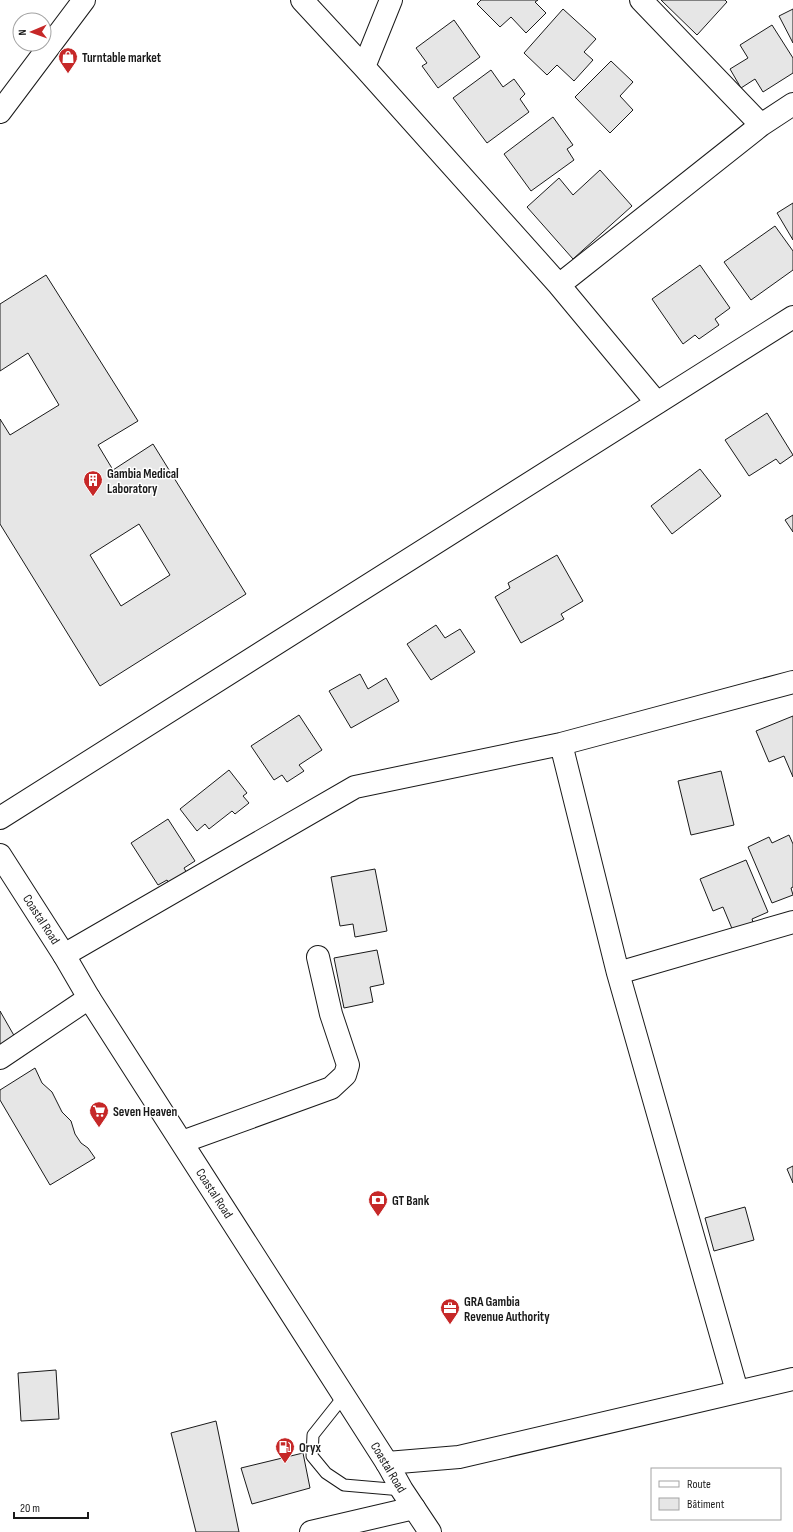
<svg xmlns="http://www.w3.org/2000/svg" width="793" height="1532" font-family="'Sofia Sans Condensed',sans-serif">
	<style>
		.building { fill: #e6e6e6; stroke: #1a1a1a; fill-rule: evenodd }
		.lines { fill: none; stroke-linecap: round; stroke-linejoin: round }
		.lane-casing { stroke: #1a1a1a; stroke-width: 13 }
		.street-casing { stroke: #1a1a1a; stroke-width: 24 }
		.primary-casing { stroke: #1a1a1a; stroke-width: 24 }
		.lane { stroke: #fff; stroke-width: 11 }
		.street { stroke: #fff; stroke-width: 22 }
		.primary { stroke: #fff; stroke-width: 22 }
		.labels { text-anchor: middle; stroke-width: 3; stroke-linejoin: round; paint-order: stroke }
		.poi-label { font-size: 13px; font-weight: bold; fill: #1a1a1a; stroke: #fff; text-anchor: start }
		.street-label { font-size: 13px; fill: #1a1a1a; stroke: #fff }
	</style>
	<rect width="100%" height="100%" fill="#fff"/>
	<path class="building" d="M481,0H538L535,2L546,13L526,33L511,17L500,27L477,4Z
		M661,0H725L727,2L697,35Z
		M563,9L596,39L584,52L593,60L574,81L557,65L547,75L524,53Z
		M793,9V43L779,16Z
		M454,20L480,57L438,88L422,66L427,63L416,48Z
		M772,25L793,58V73L763,92L755,79L741,88L730,69L748,58L740,45Z
		M611,61L633,82L620,96L633,110L610,133L575,97Z
		M491,70L503,87L514,79L525,94L520,99L529,112L487,143L453,98Z
		M553,117L573,145L567,149L574,160L531,191L504,154Z
		M600,170L632,206L573,259L527,207L559,178L573,195Z
		M793,203V240L777,213Z
		M775,226L793,251V270L751,300L724,262Z
		M700,265L730,308L715,319L719,325L699,339L695,335L683,344L652,299Z
		M46,275L138,421L98,445L113,470L153,444L246,594L100,686L0,524V419L10,435L59,405L28,353L0,371V304ZM139,524L170,575L121,606L90,555Z
		M767,413L793,455L780,464L776,459L749,476L725,440Z
		M700,469L721,496L672,534L651,506Z
		M793,515V532L785,520Z
		M557,555L583,601L561,614L564,619L521,643L495,597L510,588L508,583Z
		M436,625L445,638L460,629L475,652L431,680L407,644Z
		M360,674L368,689L386,678L399,701L351,728L329,691Z
		M299,715L322,750L299,765L304,771L287,782L282,775L274,780L251,746Z
		M793,716V777L784,756L769,762L756,731Z
		M229,770L247,793L243,796L249,803L235,814L232,811L209,829L205,824L197,831L180,809Z
		M721,771L734,825L691,835L678,781Z
		M168,819L195,861L184,868L189,877L172,888L167,880L158,885L131,843Z
		M789,835L793,844V887L791,888L793,895L772,903L748,847L769,837L772,843Z
		M746,860L768,912L752,919L753,922L733,931L723,907L713,911L700,879Z
		M375,869L387,931L355,937L353,924L340,926L331,877Z
		M377,950L384,984L370,987L373,1002L344,1008L334,958Z
		M0,1011L16,1039L0,1048Z
		M35,1068L42,1083L52,1092L62,1112L71,1121L75,1134L81,1143L88,1148L95,1158L50,1185L0,1100V1090Z
		M793,1166V1183L787,1169Z
		M745,1207L754,1240L714,1251L705,1218Z
		M56,1370L59,1419L21,1421L18,1373Z
		M216,1421L239,1532H196L171,1433Z
		M303,1453L310,1488L252,1504L241,1468Z"/>
	<g class="lines">
		<defs>
			<path id="lane" d="M344,1396L313,1435L312,1456L326,1473L344,1485L402,1490"/>
			<path id="street" d="M302,0L364,67L559,285L761,125L793,104
				M641,0L761,125
				M364,67L391,0
				M0,112L84,0
				M559,285L657,403
				M561,744L618,973L737,1391
				M0,818L793,317
				M64,955L355,787L561,744L793,682
				M618,973L793,922
				M0,1058L89,998
				M182,1142L331,1088L345,1075L348,1065L331,1014L318,957
				M387,1463L459,1457L793,1379
				M311,1532L414,1508"/>
			<path id="primary" d="M0,855L64,955L89,998L387,1463L402,1490L430,1532"/>
		</defs>
		<use href="#lane" class="lane-casing"/>
		<use href="#street" class="street-casing"/>
		<use href="#primary" class="primary-casing"/>
		<use href="#lane" class="lane"/>
		<use href="#street" class="street"/>
		<use href="#primary" class="primary"/>
	</g>
	<defs>
		<symbol id="shop-pin" viewBox="-11 -11 22 30"><path d="M0 17L-7.5 6A9.5 9.5 0 1 1 7.5 6Z" fill="#c62828" stroke="#fff"/><path d="M-5-2.5h2.3a2.7 3.5 0 0 1 5.4 0H5L5.5 6h-11ZM-1.5-2.5h3a1.5 2.3 0 0 0-3 0Z" fill="#fff"/></symbol>
		<symbol id="building-pin" viewBox="-11 -11 22 30"><path d="M0 17L-7.5 6A9.5 9.5 0 1 1 7.5 6Z" fill="#c62828" stroke="#fff"/><path d="M-4-6H4V6H1V3H-1V6H-4ZM-2.5-4.3h1.7v1.8h-1.7ZM.8-4.3h1.7v1.8H.8ZM-2.5-1h1.7V.8h-1.7ZM.8-1h1.7V.8H.8Z" fill="#fff"/></symbol>
		<symbol id="supermarket-pin" viewBox="-11 -11 22 30"><path d="M0 17L-7.5 6A9.5 9.5 0 1 1 7.5 6Z" fill="#c62828" stroke="#fff"/><path d="M-6-5.5h2.5l.6 2H6L4.5 2H-2.5L-4.4-4H-6ZM-1.5 3.2a1.3 1.3 0 1 0 .1 0ZM3 3.2a1.3 1.3 0 1 0 .1 0Z" fill="#fff"/></symbol>
		<symbol id="bank-pin" viewBox="-11 -11 22 30"><path d="M0 17L-7.5 6A9.5 9.5 0 1 1 7.5 6Z" fill="#c62828" stroke="#fff"/><path d="M-6-4H6V4H-6ZM0-2.3a2.3 2.3 0 1 0 0 4.6a2.3 2.3 0 1 0 0-4.6Z" fill="#fff"/></symbol>
		<symbol id="office-pin" viewBox="-11 -11 22 30"><path d="M0 17L-7.5 6A9.5 9.5 0 1 1 7.5 6Z" fill="#c62828" stroke="#fff"/><path d="M-6-3h4V-5.5h4V-3h4V5H-6ZM-1-4.5V-3h2v-1.5ZM-6 0V1H6V0Z" fill="#fff"/></symbol>
		<symbol id="fuel-pin" viewBox="-11 -11 22 30"><path d="M0 17L-7.5 6A9.5 9.5 0 1 1 7.5 6Z" fill="#c62828" stroke="#fff"/><path d="M-5.5-6h7V0h2V4h1.3V-2.5L3-4.5l.8-.8L6-3V5H2.5V1h-1V6h-7ZM-4.2-4.7v3.2H.2V-4.7Z" fill="#fff"/></symbol>
	</defs>
	<g fill-rule="evenodd">
		<use href="#shop-pin" x="57" y="46" width="22" height="30"/>
		<use href="#building-pin" x="82" y="469" width="22" height="30"/>
		<use href="#supermarket-pin" x="88" y="1100" width="22" height="30"/>
		<use href="#bank-pin" x="367" y="1189" width="22" height="30"/>
		<use href="#office-pin" x="439" y="1297" width="22" height="30"/>
		<use href="#fuel-pin" x="274" y="1436" width="22" height="30"/>
	</g>
	<g class="labels">
		<g class="poi-label">
			<text x="82" y="62">Turntable market</text>
			<text x="107" y="478">Gambia Medical<tspan x="107" dy="15">Laboratory</tspan></text>
			<text x="113" y="1116">Seven Heaven</text>
			<text x="392" y="1205">GT Bank</text>
			<text x="464" y="1306">GRA Gambia<tspan x="464" dy="15">Revenue Authority</tspan></text>
			<text x="299" y="1452">Oryx</text>
		</g>
		<g class="street-label">
			<text transform="translate(42 919) rotate(57)" y="5">Coastal Road</text>
			<text transform="translate(215 1193) rotate(57)" y="5">Coastal Road</text>
			<text transform="translate(389 1467) rotate(59)" y="5">Coastal Road</text>
		</g>
	</g>
	<rect x="651" y="1468" width="130" height="52" fill="#ffffff" stroke="#a3a3a3"/>
	<rect x="659" y="1481" width="20" height="6" fill="#ffffff" stroke="#a3a3a3"/>
	<text x="687" y="1488" font-size="12" fill="#1a1a1a">Route</text>
	<rect x="659" y="1498" width="20" height="12" fill="#e6e6e6" stroke="#a3a3a3"/>
	<text x="687" y="1508" font-size="12" fill="#1a1a1a">Bâtiment</text>
	<g transform="translate(32 32) rotate(268)"><circle r="19" fill="#ffffff" stroke="#a3a3a3"/>
	<path d="M0-3L7 15L0 10L-7 15Z" fill="#c62828"/>
	<text y="-6" font-size="11" font-weight="bold" text-anchor="middle" fill="#1a1a1a">N</text>
	</g>
	<path d="M14 1512v6h74v-6" fill="none" stroke="#1a1a1a" stroke-width="2"/>
	<text x="20" y="1512" font-size="12" fill="#1a1a1a" stroke="#ffffff" stroke-width="3" paint-order="stroke">20 m</text>
</svg>
